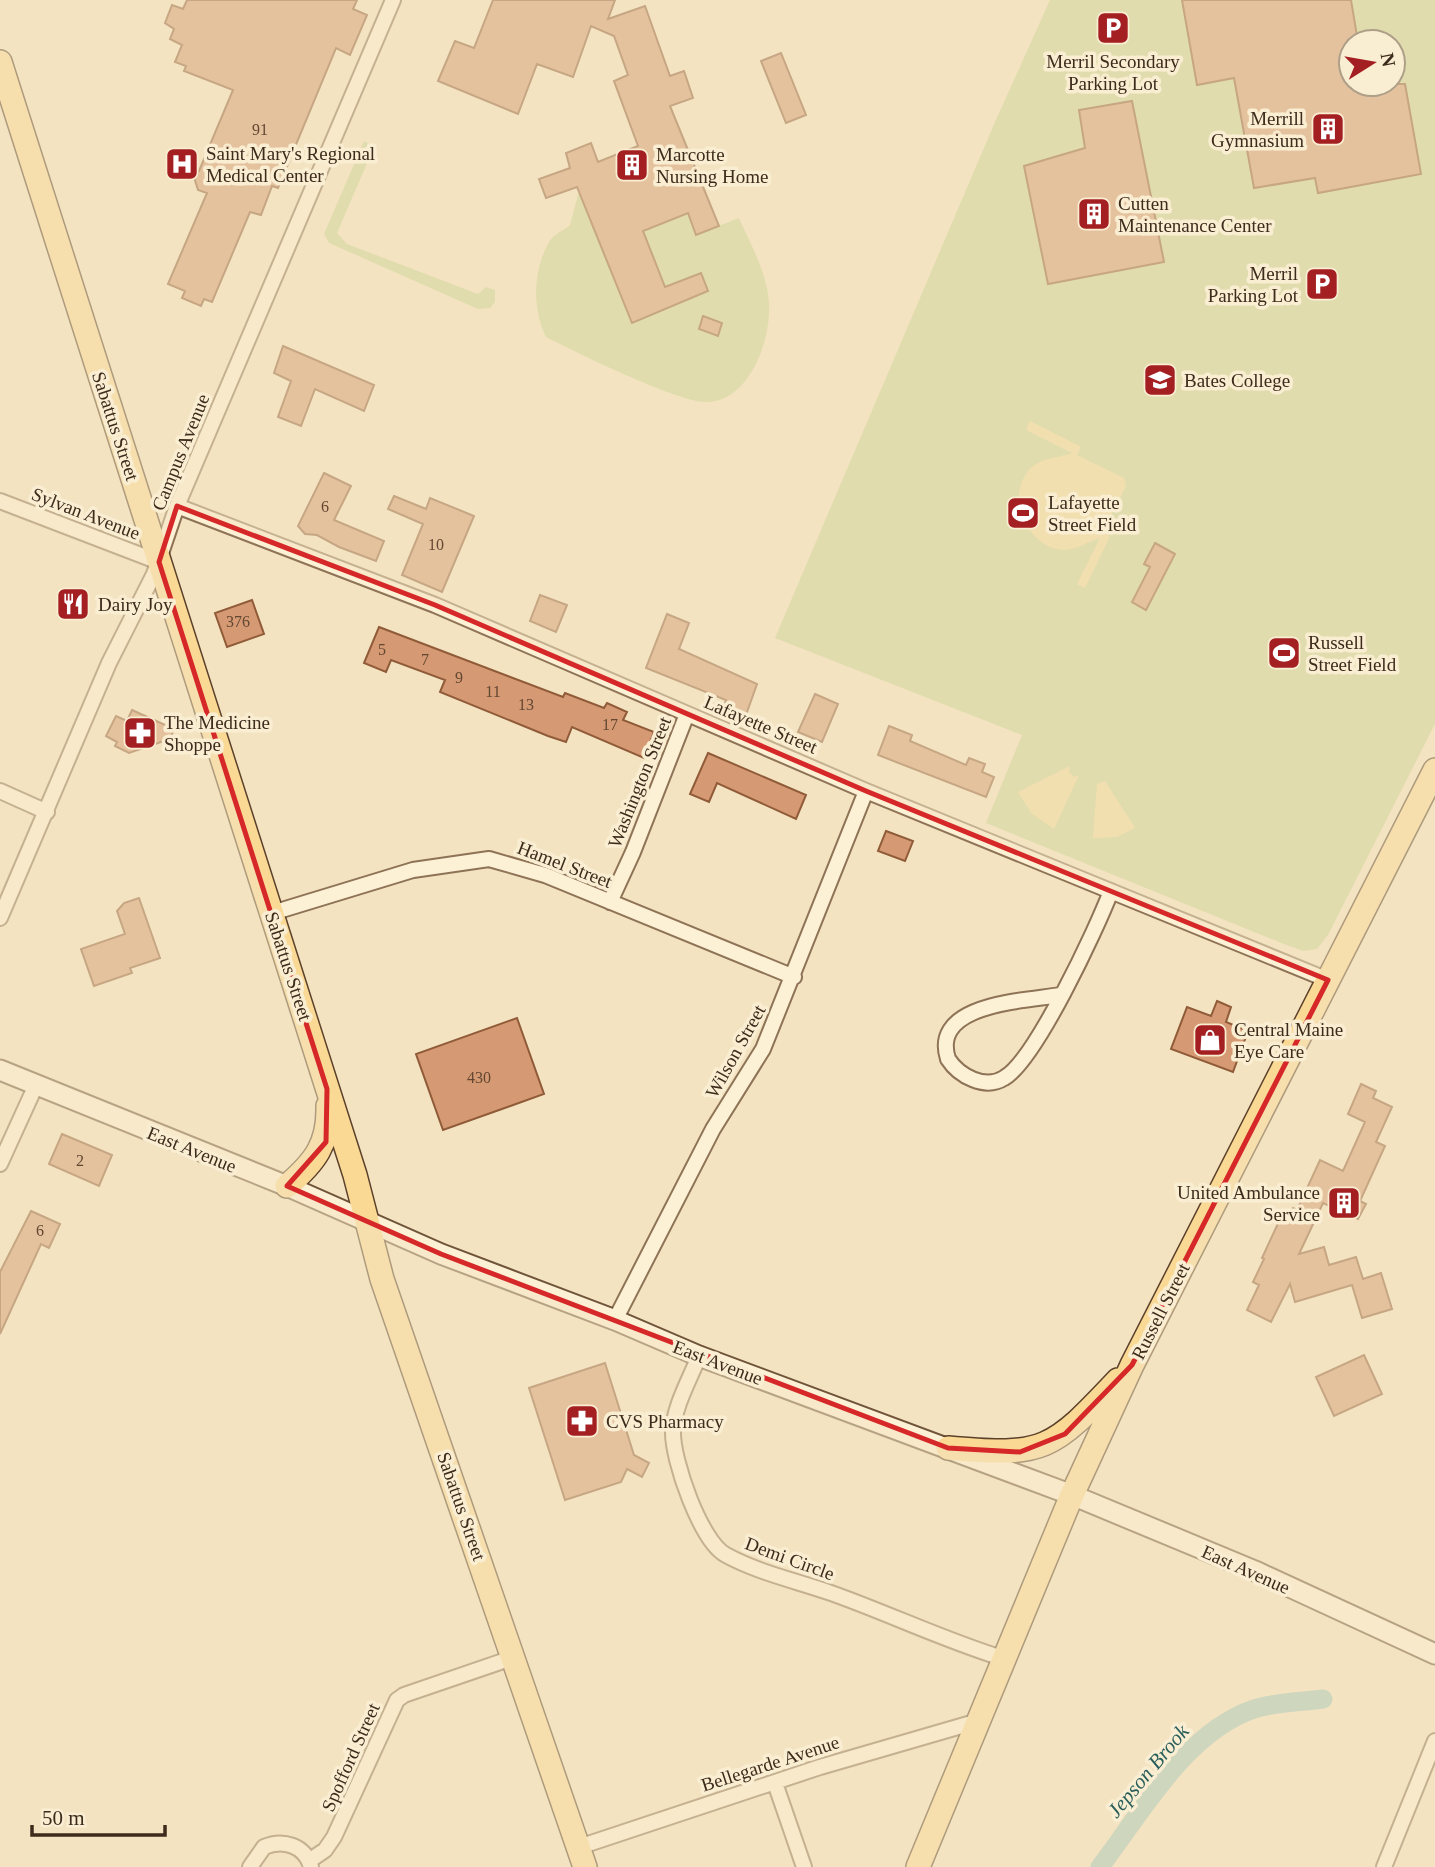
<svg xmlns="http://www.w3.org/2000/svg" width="1435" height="1867" font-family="Georgia,serif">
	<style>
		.green { fill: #ccd294; fill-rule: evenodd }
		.sand { fill: #f2d99b }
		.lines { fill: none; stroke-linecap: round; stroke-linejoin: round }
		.canal { stroke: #a4c5bb; stroke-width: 19 }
		.building { fill: #d59a73; stroke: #905b39; stroke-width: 2 }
		.street-casing { stroke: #8e7356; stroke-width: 18 }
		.secondary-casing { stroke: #705439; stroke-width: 23 }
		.primary-casing { stroke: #5c412b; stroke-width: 26 }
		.street { stroke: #fcf0d5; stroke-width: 14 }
		.secondary { stroke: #fcf0d5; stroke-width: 19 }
		.primary { stroke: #fad995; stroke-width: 23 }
		.marked { fill: none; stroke: #d62828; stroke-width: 5; stroke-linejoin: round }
		.labels { text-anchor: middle; stroke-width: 7; stroke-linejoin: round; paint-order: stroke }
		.number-label { font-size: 16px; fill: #634732 }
		.poi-label { font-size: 19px; fill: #3d2b1c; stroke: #f9edd2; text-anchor: start }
		.street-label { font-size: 19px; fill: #3d2b1c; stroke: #f9edd2 }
		.water-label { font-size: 21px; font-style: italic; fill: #2a5e5a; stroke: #f9edd2 }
	</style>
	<rect width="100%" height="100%" fill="#f3e3c1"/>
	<path class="green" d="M1050,0H1435V724L1328,935L1317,949L1303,951L1284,944L986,823L1022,735L775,638L995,122ZM1351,42H1393V84H1351Z
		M364,141L374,147L337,233L347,244L478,294L486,287L495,290V302L490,308L478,309L329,243L324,234Z
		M579,191L633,323L673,306L643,231L688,213L696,235L739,218C751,245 768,275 769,304C771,341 749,403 705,402C678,402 575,352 546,337C532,309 533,270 549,242C553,235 564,230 570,225Z"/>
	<path class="sand" d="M1030,421L1081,447L1077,455L1124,478L1126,486L1103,532L1110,536L1085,588L1077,584L1100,538C1089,541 1076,550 1064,550C1025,548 1001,489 1036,464C1046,458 1062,457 1072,453L1026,430Z
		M1070,766L1069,772L1074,777L1079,775L1054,829L1032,814L1018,792Z
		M1105,781L1135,828L1117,837L1093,838L1097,784Z"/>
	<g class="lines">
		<path class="canal" d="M1100,1867C1142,1812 1186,1732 1254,1709C1275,1702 1301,1702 1323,1699"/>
	</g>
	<path class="building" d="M187,0H357L353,9L367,15L350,55L336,48L278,188L272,186L261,215L250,212L212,302L204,299L201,306L182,298L185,291L168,284L207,193L198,190L193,174L199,171L233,90L184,71L186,66L175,62L182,45L170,39L174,29L165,23L172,5L183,9Z
		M493,0H615L608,19L645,6L670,76L684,71L693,98L670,106L719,226L696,235L688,213L643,231L665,287L701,273L708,291L632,323L577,187L546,198L539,179L570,168L566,153L591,143L598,162L638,146L614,81L628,75L614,36L591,26L573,77L537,64L518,114L438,81L455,41L474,48Z
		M1182,0H1351L1358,42H1351V84H1405L1421,174L1318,193L1315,178L1254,188L1234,78L1197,85Z
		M781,53L806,115L786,123L761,61Z
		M1132,101L1164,262L1048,284L1024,166L1085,148L1079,110Z
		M703,316L722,323L718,336L699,329Z
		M283,346L374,385L364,411L315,389L301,426L278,417L291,381L274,373Z
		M324,473L351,486L334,520L384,541L376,561L339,547L317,535L305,534L298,526Z
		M394,496L426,509L430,498L474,516L442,592L402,575L423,524L388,509Z
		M1155,543L1175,554L1146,610L1132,602L1150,567L1144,564Z
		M78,590L88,606L68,618L58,601Z
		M540,595L567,605L556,632L530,621Z
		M252,600L264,634L227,647L215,613Z
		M667,614L689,623L679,649L757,684L746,715L724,706L726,700L646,668Z
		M379,627L563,697L565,693L604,708L607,703L627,712L623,720L654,732L644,758L572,727L566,742L548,736L440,692L445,680L391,660L386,672L364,663Z
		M815,694L838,704L822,742L798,732Z
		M132,710L174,729L170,739L129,753L115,746L117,742L106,736L116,716L127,721Z
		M889,726L912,735L910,741L966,765L969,758L985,764L982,772L994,777L986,797L878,755Z
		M708,753L806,795L796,819L717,783L709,802L690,794Z
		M886,831L913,841L905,861L878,851Z
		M139,898L160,958L130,968L132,973L94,986L81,949L125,934L117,911L124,903Z
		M1217,1001L1231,1007L1226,1022L1248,1031L1233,1072L1171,1049L1187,1007L1211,1016Z
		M517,1018L544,1094L443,1130L416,1054Z
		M1361,1084L1376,1091L1373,1098L1392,1107L1376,1142L1385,1146L1360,1201L1366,1204L1358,1219L1323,1203L1299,1254L1324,1247L1329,1265L1356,1257L1363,1279L1381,1273L1392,1309L1362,1318L1352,1285L1295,1302L1290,1284L1271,1322L1247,1310L1259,1285L1253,1282L1264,1259L1262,1258L1281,1217L1288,1220L1293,1208L1297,1210L1320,1160L1343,1171L1365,1122L1348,1114Z
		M62,1134L112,1155L99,1186L49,1164Z
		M31,1211L60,1224L49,1248L41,1244L0,1334V1272Z
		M1364,1355L1382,1394L1334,1416L1316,1377Z
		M605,1363L634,1455L649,1463L642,1477L627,1469L621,1482L565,1500L529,1388Z"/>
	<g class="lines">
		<defs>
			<path id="street" d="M0,501L159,562
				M177,506L435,605L866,791L1328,980
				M0,791L47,812
				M610,902L633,852L687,714
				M272,913L413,870L489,859L545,875L794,977
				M0,918L109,663L154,574L177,506L393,0
				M1060,995C1026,1001 930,1003 948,1059C959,1076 985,1090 1004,1078C1035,1061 1097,928 1111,891
				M0,1164L36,1085
				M615,1320L713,1129L763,1049L866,791
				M699,1356C690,1379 674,1406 673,1431C672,1460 701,1542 726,1555C759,1573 797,1581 831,1593C890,1614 946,1641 1005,1659
				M775,1783L804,1867
				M579,1847L820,1767L975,1722
				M309,1861L325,1850L334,1837L397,1700L404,1695L515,1657
				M250,1867L264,1847C283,1839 305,1845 311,1867
				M1384,1867L1435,1741"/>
			<path id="secondary" d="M0,1070L287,1186L441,1254L615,1320L699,1356L1072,1495L1255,1571L1435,1654"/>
			<path id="primary" d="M0,62L355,1175L382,1279L585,1867
				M287,1186C315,1162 329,1144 328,1106
				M948,1448C1045,1457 1052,1450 1118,1380
				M918,1867L1072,1495L1132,1365L1435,770"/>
		</defs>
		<use href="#street" class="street-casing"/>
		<use href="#secondary" class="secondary-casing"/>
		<use href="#primary" class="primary-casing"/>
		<use href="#street" class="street"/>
		<use href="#secondary" class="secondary"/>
		<use href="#primary" class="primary"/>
	</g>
	<path d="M0 0H1435V1867H0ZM177,506L435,605L866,791L1328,980L1132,1365L1065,1434L1020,1452L948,1448L441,1254L287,1186L326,1142L327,1089L159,562Z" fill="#f3e3c1" fill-opacity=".55" fill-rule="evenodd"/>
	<path class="marked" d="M177,506L435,605L866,791L1328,980L1132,1365L1065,1434L1020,1452L948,1448L441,1254L287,1186L326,1142L327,1089L159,562Z"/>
	<defs>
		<symbol id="parking-square" viewBox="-11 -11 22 22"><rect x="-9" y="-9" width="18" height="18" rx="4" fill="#a41f22" stroke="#f9edd2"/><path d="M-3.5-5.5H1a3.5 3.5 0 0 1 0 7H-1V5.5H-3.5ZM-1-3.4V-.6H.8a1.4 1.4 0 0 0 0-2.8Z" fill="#fff"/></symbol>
		<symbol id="building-square" viewBox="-11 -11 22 22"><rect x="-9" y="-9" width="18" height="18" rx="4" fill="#a41f22" stroke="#f9edd2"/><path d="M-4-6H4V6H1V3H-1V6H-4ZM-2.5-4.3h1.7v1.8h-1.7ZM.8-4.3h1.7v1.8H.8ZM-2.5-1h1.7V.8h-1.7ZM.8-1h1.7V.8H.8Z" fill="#fff"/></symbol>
		<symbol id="hospital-square" viewBox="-11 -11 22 22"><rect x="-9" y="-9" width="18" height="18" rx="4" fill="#a41f22" stroke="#f9edd2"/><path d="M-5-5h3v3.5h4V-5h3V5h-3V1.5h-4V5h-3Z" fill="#fff"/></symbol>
		<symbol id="university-square" viewBox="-11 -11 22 22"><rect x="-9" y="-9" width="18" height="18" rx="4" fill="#a41f22" stroke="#f9edd2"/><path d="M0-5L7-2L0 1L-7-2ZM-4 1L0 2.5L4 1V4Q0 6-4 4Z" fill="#fff"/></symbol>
		<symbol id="stadium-square" viewBox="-11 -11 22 22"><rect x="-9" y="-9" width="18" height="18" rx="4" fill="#a41f22" stroke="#f9edd2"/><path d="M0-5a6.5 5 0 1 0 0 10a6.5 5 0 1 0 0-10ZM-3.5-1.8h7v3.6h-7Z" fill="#fff"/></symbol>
		<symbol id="restaurant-square" viewBox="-11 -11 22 22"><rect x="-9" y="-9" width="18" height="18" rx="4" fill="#a41f22" stroke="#f9edd2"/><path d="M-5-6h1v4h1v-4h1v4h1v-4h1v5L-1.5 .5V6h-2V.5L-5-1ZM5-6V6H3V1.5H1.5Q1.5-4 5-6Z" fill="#fff"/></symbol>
		<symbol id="pharmacy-square" viewBox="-11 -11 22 22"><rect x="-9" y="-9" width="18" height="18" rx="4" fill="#a41f22" stroke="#f9edd2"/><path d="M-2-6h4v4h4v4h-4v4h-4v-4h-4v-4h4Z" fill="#fff"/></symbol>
		<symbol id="shop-square" viewBox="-11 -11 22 22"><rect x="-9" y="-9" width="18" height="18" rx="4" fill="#a41f22" stroke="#f9edd2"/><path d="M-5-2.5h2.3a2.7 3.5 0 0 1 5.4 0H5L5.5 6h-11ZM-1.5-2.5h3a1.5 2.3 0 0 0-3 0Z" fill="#fff"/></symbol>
	</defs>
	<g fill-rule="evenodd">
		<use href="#parking-square" x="1094" y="9" width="38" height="38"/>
		<use href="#building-square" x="1309" y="110" width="38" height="38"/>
		<use href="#hospital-square" x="163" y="145" width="38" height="38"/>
		<use href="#building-square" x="613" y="146" width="38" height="38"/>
		<use href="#building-square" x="1075" y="195" width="38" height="38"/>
		<use href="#parking-square" x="1303" y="265" width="38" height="38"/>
		<use href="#university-square" x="1141" y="361" width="38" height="38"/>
		<use href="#stadium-square" x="1004" y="494" width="38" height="38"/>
		<use href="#restaurant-square" x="54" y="585" width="38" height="38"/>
		<use href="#stadium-square" x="1265" y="634" width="38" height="38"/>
		<use href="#pharmacy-square" x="121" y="714" width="38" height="38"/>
		<use href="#shop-square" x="1191" y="1021" width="38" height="38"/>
		<use href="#building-square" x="1325" y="1184" width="38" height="38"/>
		<use href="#pharmacy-square" x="563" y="1402" width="38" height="38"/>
	</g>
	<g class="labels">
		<g class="number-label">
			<text x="260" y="135">91</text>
			<text x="325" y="512">6</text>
			<text x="436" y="550">10</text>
			<text x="238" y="627">376</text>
			<text x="382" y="655">5</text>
			<text x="425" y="665">7</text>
			<text x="459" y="683">9</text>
			<text x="493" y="697">11</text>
			<text x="526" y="710">13</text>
			<text x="610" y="730">17</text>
			<text x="479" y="1083">430</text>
			<text x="80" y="1166">2</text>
			<text x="40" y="1236">6</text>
		</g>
		<g class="poi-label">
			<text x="1113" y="68" text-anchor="middle">Merril Secondary<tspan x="1113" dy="22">Parking Lot</tspan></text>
			<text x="1304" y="125" text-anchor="end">Merrill<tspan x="1304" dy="22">Gymnasium</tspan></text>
			<text x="206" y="160">Saint Mary's Regional<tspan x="206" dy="22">Medical Center</tspan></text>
			<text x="656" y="161">Marcotte<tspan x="656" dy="22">Nursing Home</tspan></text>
			<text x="1118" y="210">Cutten<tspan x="1118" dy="22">Maintenance Center</tspan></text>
			<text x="1298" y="280" text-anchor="end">Merril<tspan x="1298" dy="22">Parking Lot</tspan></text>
			<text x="1184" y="387">Bates College</text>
			<text x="1048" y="509">Lafayette<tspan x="1048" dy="22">Street Field</tspan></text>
			<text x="98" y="611">Dairy Joy</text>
			<text x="1308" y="649">Russell<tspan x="1308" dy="22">Street Field</tspan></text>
			<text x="164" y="729">The Medicine<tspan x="164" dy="22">Shoppe</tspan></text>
			<text x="1234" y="1036">Central Maine<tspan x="1234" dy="22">Eye Care</tspan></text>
			<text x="1320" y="1199" text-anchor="end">United Ambulance<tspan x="1320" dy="22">Service</tspan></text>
			<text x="606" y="1428">CVS Pharmacy</text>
		</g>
		<g class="street-label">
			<text transform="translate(116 426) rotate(72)" y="7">Sabattus Street</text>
			<text transform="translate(180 452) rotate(-68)" y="7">Campus Avenue</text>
			<text transform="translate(86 513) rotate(21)" y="7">Sylvan Avenue</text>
			<text transform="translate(761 724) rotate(23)" y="7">Lafayette Street</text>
			<text transform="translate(639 782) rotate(-68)" y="7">Washington Street</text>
			<text transform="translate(565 864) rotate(21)" y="7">Hamel Street</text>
			<text transform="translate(289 966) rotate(72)" y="7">Sabattus Street</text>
			<text transform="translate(735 1051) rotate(-61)" y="7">Wilson Street</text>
			<text transform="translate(192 1149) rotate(22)" y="7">East Avenue</text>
			<text transform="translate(1160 1311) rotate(-63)" y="7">Russell Street</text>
			<text transform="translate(718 1362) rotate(21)" y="7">East Avenue</text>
			<text transform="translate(462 1506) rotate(71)" y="7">Sabattus Street</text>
			<text transform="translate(790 1558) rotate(20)" y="7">Demi Circle</text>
			<text transform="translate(1246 1569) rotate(24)" y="7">East Avenue</text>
			<text transform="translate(350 1757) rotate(-66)" y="7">Spofford Street</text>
			<text transform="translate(770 1763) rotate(-18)" y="7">Bellegarde Avenue</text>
		</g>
		<g class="water-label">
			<text transform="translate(1148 1771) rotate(-50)" y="7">Jepson Brook</text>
		</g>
	</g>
	<g transform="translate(1372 63) rotate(79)"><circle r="33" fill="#f9edd2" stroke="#ae9f89" stroke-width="2"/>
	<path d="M0-5L12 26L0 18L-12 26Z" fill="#a41f22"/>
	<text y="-10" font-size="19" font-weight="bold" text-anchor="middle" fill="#3d2b1c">N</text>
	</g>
	<path d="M32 1825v10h133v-10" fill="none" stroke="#3d2b1c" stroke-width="3.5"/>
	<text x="42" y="1825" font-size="21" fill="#3d2b1c" stroke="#f9edd2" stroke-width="5" paint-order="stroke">50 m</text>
</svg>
